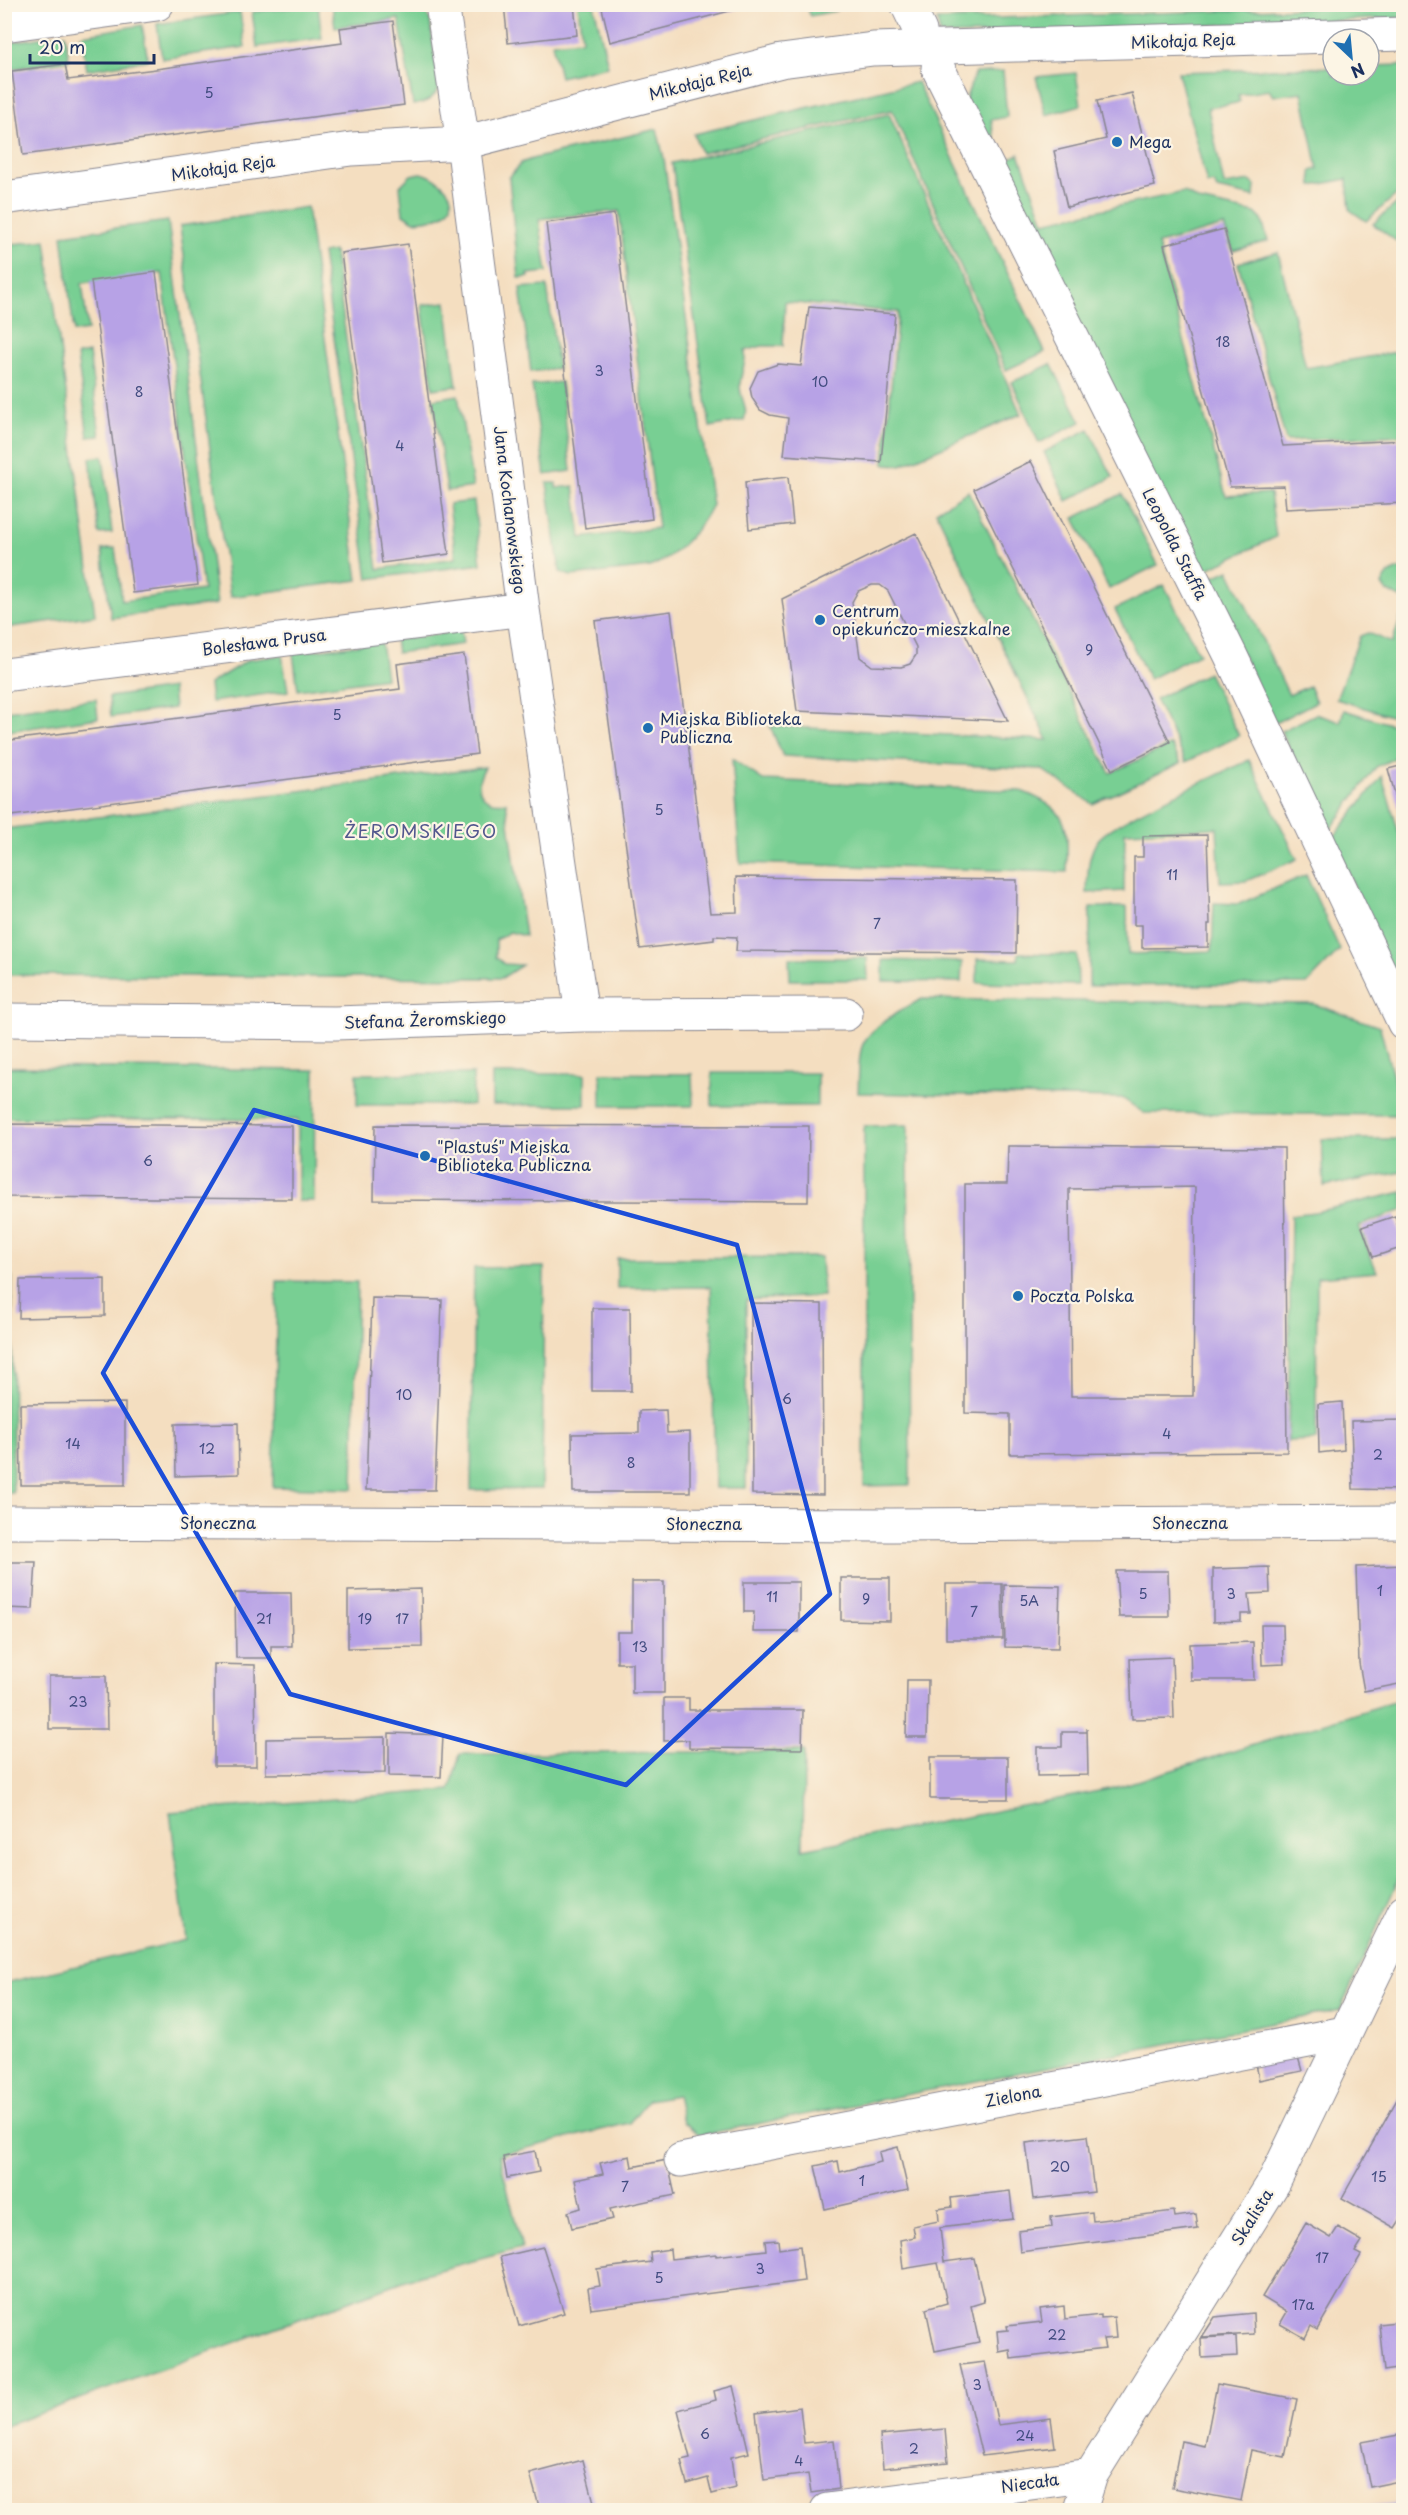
<svg xmlns="http://www.w3.org/2000/svg" width="1408" height="2515" font-family="'Playpen Sans',sans-serif">
	<style>
		.industrial { fill: #c5c0db }
		.green { fill: #78cf93; stroke: #4a7f78; stroke-width: 1.5 }
		.building { fill: #b7a2e6; fill-rule: evenodd }
		.lines { fill: none; stroke-linecap: round; stroke-linejoin: round }
		.pedestrian-casing { stroke: #88868f; stroke-width: 35 }
		.minor-casing { stroke: #88868f; stroke-width: 35 }
		.pedestrian { stroke: #fff; stroke-width: 33 }
		.minor { stroke: #fff; stroke-width: 33 }
		.marked { fill: none; stroke: #1d4ed8; stroke-width: 4.5; stroke-linejoin: round }
		.poi-dot { fill: #1f6fb2; stroke: #fcf5e5; stroke-width: 2 }
		.labels { text-anchor: middle; stroke-width: 4.5; stroke-linejoin: round; paint-order: stroke }
		.number-label { font-size: 14px; fill: #424c80 }
		.street-label { font-size: 16px; fill: #1b2f5e; stroke: #fcf5e5 }
		.poi-label { font-size: 16px; fill: #1b2f5e; stroke: #fcf5e5; text-anchor: start }
		.neighbourhood-label { font-size: 18px; letter-spacing: 1.5px; fill: #52578e; stroke: #fcf5e5 }
	</style>
	<rect width="100%" height="100%" fill="#fcf5e5"/>
	<filter id="ink" filterUnits="userSpaceOnUse"><feTurbulence type="fractalNoise" baseFrequency=".0167" numOctaves="2"/><feDisplacementMap in="SourceGraphic" scale="12" xChannelSelector="R" yChannelSelector="G"/><feConvolveMatrix kernelMatrix="1 2 1 2 8 2 1 2 1" color-interpolation-filters="sRGB"/></filter>
	<filter id="wash" filterUnits="userSpaceOnUse"><feTurbulence type="fractalNoise" baseFrequency=".008" numOctaves="4" result="noise"/><feDisplacementMap in="SourceGraphic" scale="24" xChannelSelector="R" yChannelSelector="G"/><feGaussianBlur stdDeviation="1.35" result="paint"/><feColorMatrix in="noise" values="0 0 0 0 0 0 0 0 0 0 0 0 0 0 0 0 0 1.4 0 .05"/><feComposite in="paint" operator="in"/></filter>
	<g filter="url(#wash)">
		<rect width="100%" height="100%" fill="#f4dec0"/>
		<path class="industrial" d="M1403,2502V2510H1331Z"/>
		<path class="green" d="M318,5L322,38L257,47L252,12Z
			M332,5H422L430,20L439,89C431,100 426,103 413,105L399,19L335,27Z
			M578,5H594L608,66L560,77L552,43L582,40Z
			M807,5H836V11L810,16Z
			M1404,5L1403,18L940,35L937,20Z
			M240,12L245,47L162,59L157,24Z
			M142,25L148,60L87,70L81,35Z
			M65,34L69,60L5,70V43Z
			M1403,65V189L1366,221L1350,210L1347,179L1312,186L1311,171L1318,169L1302,92L1273,96L1269,90L1238,95L1240,101L1236,103L1208,108L1224,185L1250,181L1255,185L1254,197L1217,189L1214,183L1207,184L1178,72L1333,67V75H1369V66Z
			M1003,71L1007,117L991,120L997,152L965,101L975,73Z
			M1076,73L1081,105L1046,115L1036,77Z
			M917,82L1045,352L1006,370L892,110L701,153L694,134Z
			M889,114L1021,414L901,465L884,464L898,312L785,302L783,346H762L745,351C747,365 740,372 740,386C740,399 749,407 744,420L710,427L672,163Z
			M657,129L664,159L712,505C699,530 677,556 650,567L571,576L560,572L547,483H556V488L574,486L581,538L658,528L619,211L539,219L547,272L528,274L529,277L519,278L509,178L521,163L532,159Z
			M1019,154L1044,222L1184,192L1199,201L1255,213L1262,220L1268,241L1233,251L1224,226L1158,244L1226,496L1270,493L1276,537L1201,572L994,166Z
			M420,173C437,175 467,200 442,215C434,220 423,220 414,221L403,214L400,186L411,175Z
			M1403,198V246L1373,224Z
			M307,207L358,580L230,597L180,226Z
			M168,221L217,604L111,618L102,550L115,548L122,601L203,590L162,273L82,283L88,330L74,332L62,235Z
			M46,240L95,615L5,628V245Z
			M334,251L378,569L456,558L449,504L474,501L481,564L368,579L322,253Z
			M1278,252L1306,368L1403,351V435L1286,441L1238,263Z
			M547,286L558,368L531,372L520,288Z
			M446,302L457,386L433,389L422,305Z
			M89,353L100,436L88,437L77,355Z
			M1051,364L1081,422L1039,443L1012,382Z
			M561,382L571,471L545,475L532,385Z
			M458,395L473,487L447,491L433,399Z
			M1089,429L1113,477L1067,501L1044,452Z
			M103,456L112,533L99,534L90,458Z
			M968,491L1110,773L1171,745L1181,763L1093,804L1041,769L783,756L770,726L1048,740L936,511Z
			M1122,494L1158,565L1109,589L1074,518Z
			M1403,568H1404L1403,599L1386,591L1382,585C1386,574 1393,570 1403,568Z
			M1229,570L1289,695L1309,686L1316,702L1275,723L1207,580Z
			M1164,585L1199,654L1149,679L1115,609Z
			M1403,611V720L1336,699L1360,636L1368,633L1392,643Z
			M461,631L463,644L397,653L395,640Z
			M381,642L386,678L298,690L293,653Z
			M282,655L288,691L211,702L209,684L248,660Z
			M1208,673L1239,736L1186,762L1155,699Z
			M172,688L174,708L111,717L109,697Z
			M96,699L98,718L9,731L7,711Z
			M1344,710L1403,728V754L1376,767L1330,830L1281,731L1316,714L1340,722Z
			M732,759L763,780L1021,791C1070,810 1068,823 1067,872L740,863Z
			M1249,760L1297,859L1246,881L1220,882L1217,828L1125,832L1124,891L1087,893C1088,875 1087,855 1098,840C1114,819 1220,775 1249,760Z
			M485,767C473,787 480,806 506,802L525,936L510,932L496,940V957L504,964L522,965L502,978L11,975L5,972V829Z
			M1382,776L1403,847V998L1333,838Z
			M1306,875L1340,950L1307,984L1089,986L1090,907H1127L1128,954L1212,951L1214,903L1239,904Z
			M1019,953L1077,955L1078,985L977,983V959L1018,960Z
			M789,958H867L868,980H790Z
			M883,960L962,962L961,982L883,981Z
			M922,999L1314,1004L1380,1027L1403,1115L1144,1113L1122,1098L858,1093C859,1079 858,1063 861,1050C865,1029 904,1008 922,999Z
			M5,1067L315,1070L314,1201H298V1120L5,1118Z
			M601,1073L692,1074L693,1106H601Z
			M712,1073H817V1106H712Z
			M357,1074H473V1105H357Z
			M492,1074H585V1105H492Z
			M908,1125L910,1485L864,1486V1126Z
			M1322,1139H1403V1172L1324,1186Z
			M1403,1192V1210L1359,1226L1377,1272L1317,1277L1316,1440L1288,1441L1291,1215L1315,1212Z
			M821,1257L823,1296L746,1300V1488H715L711,1287L617,1288V1258Z
			M544,1267L542,1489L471,1490L474,1268Z
			M5,1277H12L13,1493H4Z
			M277,1281L357,1282L353,1489L273,1487Z
			M1403,1699V1869L1340,2010L700,2135L683,2122L677,2095L648,2100L629,2123L499,2155L522,2248L420,2275L5,2426V1983L186,1940L170,1812L450,1790L460,1754L804,1751L803,1849L1114,1788Z"/>
		<g id="blocks">
			<path class="building" d="M504,4H574L577,35L508,43Z
				M601,4H753V5L610,42Z
				M393,21L404,105L23,155L12,71L65,64L68,80L156,69L342,43L340,28Z
				M1132,93L1155,186L1067,207L1054,151L1106,139L1097,101Z
				M614,214L652,519L585,528L546,223Z
				M1224,229L1283,446L1404,440V503L1286,509L1284,486L1230,487L1164,245Z
				M408,244L449,554L382,563L341,253Z
				M156,272L198,585L133,593L91,281Z
				M809,307L895,314L881,462L784,455L788,418L770,415L760,410L752,398L750,388L758,371L778,364L801,366Z
				M1031,461L1170,742L1112,770L974,489Z
				M788,477L793,524L749,529L745,482Z
				M916,533L1008,721L797,711L782,599ZM872,585H880L888,591L916,647V655L910,664L901,667L872,666L860,657L852,602L858,591Z
				M671,611L710,913L737,912L736,877L1017,880L1016,953L736,951L737,937L714,936V940L640,949L595,621Z
				M464,655L477,754L4,817V741L400,689L397,664Z
				M1404,765V823H1403L1388,769Z
				M1207,835L1210,924H1208V947L1142,948V925H1134V857H1143V836Z
				M4,1124L292,1126V1199L4,1197Z
				M375,1125L809,1126L808,1202L374,1200Z
				M1008,1146L1284,1148L1287,1452L1010,1454V1414L965,1413V1184H1007ZM1195,1187L1193,1396H1071L1069,1189Z
				M1395,1216L1404,1247L1373,1257L1362,1227Z
				M105,1279V1316L19,1318L20,1280Z
				M372,1298L442,1300L435,1490H366Z
				M751,1303L822,1304L823,1495L752,1494Z
				M592,1308H630L631,1391H592Z
				M1342,1402L1344,1450L1319,1453L1318,1404Z
				M125,1403V1485H21L20,1404Z
				M666,1410L667,1433L690,1432V1492H573L572,1434L639,1433V1411Z
				M1404,1420V1490L1353,1489L1351,1421Z
				M238,1423L239,1474L176,1476L175,1424Z
				M4,1562H36L33,1609L4,1608Z
				M1404,1565V1683L1364,1691L1359,1663L1356,1567Z
				M1269,1567L1270,1593L1249,1594L1251,1614H1241V1621L1213,1622V1569Z
				M1116,1571H1168L1169,1617H1119Z
				M841,1578H890V1621L841,1620Z
				M632,1582H664V1693H632V1663H617V1632H632Z
				M744,1582H799V1632H753L754,1612H744Z
				M946,1584H1002L1003,1639H946Z
				M1004,1585L1060,1586L1058,1648L1005,1647Z
				M421,1589L422,1647L348,1648V1591Z
				M235,1593H291L292,1646H271V1658H236Z
				M1261,1625H1283L1284,1664L1262,1665Z
				M1253,1642L1254,1680H1191L1190,1644Z
				M1172,1657L1174,1718L1132,1719L1130,1659Z
				M214,1664L255,1665L256,1766H214Z
				M49,1676H106L107,1729H49Z
				M907,1680H928L927,1737H906Z
				M664,1698H689V1710H803L802,1749L689,1748V1740L664,1741Z
				M4,1715L10,1716L6,1752H4Z
				M1087,1728L1088,1775L1037,1776V1747H1062V1732H1087Z
				M389,1733L443,1735L441,1777L389,1776Z
				M385,1737V1773L266,1774V1739Z
				M930,1757H1008V1799H930Z
				M1296,2050L1302,2071L1259,2080L1255,2058Z
				M1404,2087V2214L1395,2228L1342,2198Z
				M1087,2136L1094,2192L1033,2199L1026,2143Z
				M898,2147L908,2190L825,2209L815,2166L838,2161L840,2172L881,2162L879,2152Z
				M535,2151L539,2172L507,2178L503,2157Z
				M630,2156L632,2167L667,2160L675,2195L610,2209L613,2219L572,2228L568,2212L581,2208L575,2180L603,2174L600,2163Z
				M1010,2191L1013,2219L940,2228L944,2262L974,2258L984,2302L971,2306L979,2342L935,2351L926,2309L947,2303L938,2263L903,2269L900,2240L915,2237L913,2226L939,2221L938,2209L952,2207L951,2198Z
				M1174,2211L1175,2217L1196,2214L1198,2229L1020,2252L1018,2231L1052,2227L1051,2217L1092,2212L1093,2221Z
				M1306,2223L1331,2238L1338,2227L1362,2241L1355,2252L1361,2255L1338,2294L1317,2330L1311,2326L1305,2338L1280,2324L1287,2312L1262,2297Z
				M778,2240L779,2249L800,2246L804,2281L591,2309L588,2288L600,2286L597,2269L651,2262L650,2252L670,2249L671,2259L716,2254V2256L766,2250L765,2241Z
				M543,2247L564,2313L519,2326L500,2257Z
				M1064,2306L1065,2319L1101,2315V2318L1114,2317L1116,2338L1103,2339L1105,2348L1011,2359L1010,2350L999,2352L997,2331L1008,2330L1007,2326L1042,2322L1040,2309Z
				M1253,2313L1254,2334L1202,2337L1215,2317Z
				M1404,2321V2368L1384,2371L1379,2324Z
				M1236,2336L1237,2356L1202,2358L1201,2338Z
				M985,2362L998,2425L1051,2418L1055,2447L982,2456L960,2365Z
				M1217,2384L1297,2399L1285,2457L1251,2450L1241,2501L1172,2488L1181,2441L1205,2446Z
				M733,2386L749,2453L731,2457L735,2488L712,2494L708,2478L687,2484L681,2460L690,2458L678,2410L716,2400L714,2391Z
				M800,2407L804,2443L834,2440L839,2489L811,2493L808,2474L764,2480L756,2413Z
				M945,2429L948,2462L883,2468L880,2435Z
				M1404,2434V2480L1370,2487L1361,2442Z
				M583,2460L596,2510H540L530,2474Z"/>
		</g>
	</g>
	<g filter="url(#ink)">
		<use href="#blocks" fill-opacity="0" stroke="#88868f" stroke-width="1.5"/>
		<g class="lines">
			<defs>
				<path id="pedestrian" d="M907,4L920,31
					M938,68L1230,654L1404,1023"/>
				<path id="minor" d="M442,4L463,143L523,609L582,1015
					M4,25L157,4
					M4,198L351,149L463,143L781,61L873,49L1404,34
					M4,675L523,609
					M4,1020L335,1023L582,1015L846,1014
					M4,1522L891,1525L1404,1522
					M681,2160L1345,2033
					M827,2510L1091,2475
					M1080,2510L1091,2475L1274,2182L1404,1912"/>
			</defs>
			<use href="#pedestrian" class="pedestrian-casing"/>
			<use href="#minor" class="minor-casing"/>
			<use href="#pedestrian" class="pedestrian"/>
			<use href="#minor" class="minor"/>
		</g>
	</g>
	<path class="marked" d="M254,1110L737,1245L830,1594L626,1785L290,1694L103,1373Z"/>
	<g class="poi-dot">
		<circle cx="1117" cy="142" r="6"/>
		<circle cx="820" cy="620" r="6"/>
		<circle cx="648" cy="728" r="6"/>
		<circle cx="425" cy="1156" r="6"/>
		<circle cx="1018" cy="1296" r="6"/>
	</g>
	<g class="labels">
		<g class="number-label">
			<text x="209" y="98">5</text>
			<text x="1223" y="347">18</text>
			<text x="599" y="376">3</text>
			<text x="820" y="387">10</text>
			<text x="139" y="397">8</text>
			<text x="400" y="451">4</text>
			<text x="1089" y="655">9</text>
			<text x="337" y="720">5</text>
			<text x="659" y="815">5</text>
			<text x="1172" y="880">11</text>
			<text x="877" y="929">7</text>
			<text x="148" y="1166">6</text>
			<text x="404" y="1400">10</text>
			<text x="787" y="1404">6</text>
			<text x="1167" y="1439">4</text>
			<text x="73" y="1449">14</text>
			<text x="207" y="1454">12</text>
			<text x="1378" y="1460">2</text>
			<text x="631" y="1468">8</text>
			<text x="1380" y="1596">1</text>
			<text x="1143" y="1599">5</text>
			<text x="1231" y="1599">3</text>
			<text x="772" y="1602">11</text>
			<text x="866" y="1604">9</text>
			<text x="1029" y="1606">5A</text>
			<text x="974" y="1617">7</text>
			<text x="264" y="1624">21</text>
			<text x="365" y="1624">19</text>
			<text x="402" y="1624">17</text>
			<text x="640" y="1652">13</text>
			<text x="78" y="1707">23</text>
			<text x="1060" y="2172">20</text>
			<text x="1379" y="2182">15</text>
			<text x="862" y="2186">1</text>
			<text x="625" y="2192">7</text>
			<text x="1322" y="2263">17</text>
			<text x="760" y="2274">3</text>
			<text x="659" y="2283">5</text>
			<text x="1303" y="2310">17a</text>
			<text x="1057" y="2340">22</text>
			<text x="977" y="2390">3</text>
			<text x="705" y="2439">6</text>
			<text x="1025" y="2441">24</text>
			<text x="914" y="2454">2</text>
			<text x="799" y="2466">4</text>
		</g>
		<g class="street-label">
			<text transform="translate(1183 41) rotate(-2)" y="6">Mikołaja Reja</text>
			<text transform="translate(700 82) rotate(-14)" y="6">Mikołaja Reja</text>
			<text transform="translate(223 168) rotate(-8)" y="6">Mikołaja Reja</text>
			<text transform="translate(510 510) rotate(83)" y="6">Jana Kochanowskiego</text>
			<text transform="translate(1175 544) rotate(63)" y="6">Leopolda Staffa</text>
			<text transform="translate(264 642) rotate(-7)" y="6">Bolesława Prusa</text>
			<text transform="translate(425 1020) rotate(-2)" y="6">Stefana Żeromskiego</text>
			<text x="218" y="1529">Słoneczna</text>
			<text x="1190" y="1529">Słoneczna</text>
			<text x="704" y="1530">Słoneczna</text>
			<text transform="translate(1013 2096) rotate(-11)" y="6">Zielona</text>
			<text transform="translate(1252 2217) rotate(-58)" y="6">Skalista</text>
			<text transform="translate(1030 2483) rotate(-8)" y="6">Niecała</text>
		</g>
		<g class="poi-label">
			<text x="1129" y="148">Mega</text>
			<text x="832" y="617">Centrum<tspan x="832" dy="18">opiekuńczo-mieszkalne</tspan></text>
			<text x="660" y="725">Miejska Biblioteka<tspan x="660" dy="18">Publiczna</tspan></text>
			<text x="437" y="1153">"Plastuś" Miejska<tspan x="437" dy="18">Biblioteka Publiczna</tspan></text>
			<text x="1030" y="1302">Poczta Polska</text>
		</g>
		<g class="neighbourhood-label">
			<text x="421" y="838">ŻEROMSKIEGO</text>
		</g>
	</g>
	<rect width="1408" height="2515" fill="none" stroke="#fcf5e5" stroke-width="24"/>
	<g transform="translate(1351 57) rotate(154)"><circle r="28" fill="#fcf5e5" stroke="#a2a6af" stroke-width="1.5"/>
	<path d="M0-4.5L10 22L0 15L-10 22Z" fill="#1f6fb2"/>
	<text y="-9" font-size="16" font-weight="bold" text-anchor="middle" fill="#1b2f5e">N</text>
	</g>
	<path d="M30 54v9h124v-9" fill="none" stroke="#1b2f5e" stroke-width="3"/>
	<text x="39" y="54" font-size="18" fill="#1b2f5e" stroke="#fcf5e5" stroke-width="4.5" paint-order="stroke">20 m</text>
</svg>
